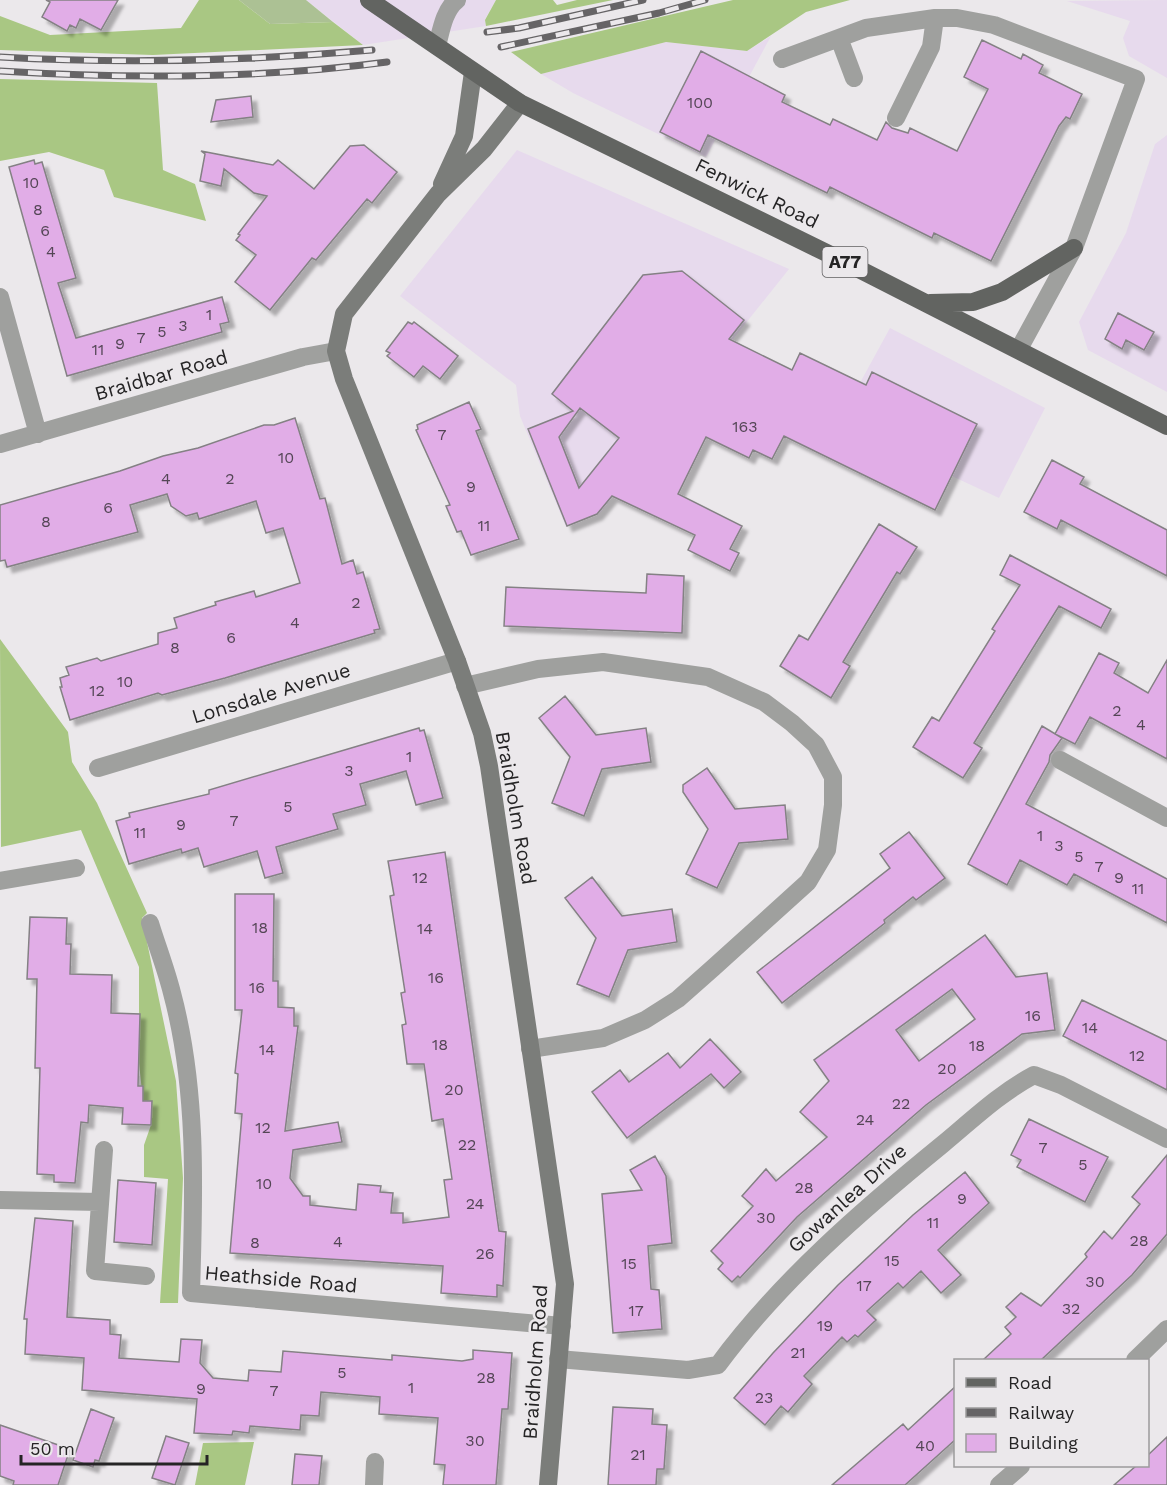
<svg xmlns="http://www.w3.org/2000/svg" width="1167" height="1485" font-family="'Work Sans',sans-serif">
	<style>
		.commercial { fill: #e7daed }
		.green { fill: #acc194 }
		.forest { fill: #a9c783 }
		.building { fill: #e1ade7; stroke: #848184; stroke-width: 1.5; fill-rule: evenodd; filter: url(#shadow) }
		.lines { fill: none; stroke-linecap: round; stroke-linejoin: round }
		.street { stroke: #9fa09e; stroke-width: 18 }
		.secondary { stroke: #7b7d7a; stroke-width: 18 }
		.primary { stroke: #626461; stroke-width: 18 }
		.rail-casing { stroke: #666466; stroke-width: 7 }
		.rail { stroke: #ebe8eb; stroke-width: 4.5; stroke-dasharray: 14; stroke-linecap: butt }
		.labels { text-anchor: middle; stroke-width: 5; stroke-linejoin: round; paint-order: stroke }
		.number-label { font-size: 16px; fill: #544656 }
		.shield { fill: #ebe8eb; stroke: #605f60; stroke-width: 1.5 }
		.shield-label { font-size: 18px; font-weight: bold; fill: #252425 }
		.street-label { font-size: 20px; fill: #252425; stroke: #ebe8eb }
	</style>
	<defs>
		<filter id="shadow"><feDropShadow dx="5.5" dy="5.5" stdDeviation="1.5" flood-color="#0004"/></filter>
	</defs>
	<rect width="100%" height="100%" fill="#ebe8eb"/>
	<path class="commercial" d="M306,0H496L485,19L486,26L363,45Z
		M1167,0V78L1129,56L1123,38L1130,21L1067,1Z
		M771,36L706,157L573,93L541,74L666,42L747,51Z
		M1167,135V392L1088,350L1079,322L1126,233L1155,144Z
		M517,150L789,269L687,397L601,512L566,527L520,416L516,385L400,296Z
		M890,328L1045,408L999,498L838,423Z"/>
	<path class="green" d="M239,0H306L333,22L270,24Z"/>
	<path class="forest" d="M199,0H239L270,24L333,22L363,45L153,55L0,50V16L50,35L181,28Z
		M496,0H553L557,5L577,0H613L486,26L485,20Z
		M733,0H850L806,12L747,51L666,42L541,74L511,52Z
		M0,79L157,83L163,170L195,184L206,221L114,197L104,170L49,152L0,161Z
		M0,639L68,732L72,762L97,803L147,913L142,918L176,1081L183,1178L178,1303H160L168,1179L144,1177V1145L151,1125L143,1101L139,1063V967L81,830L1,847Z
		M254,1442L245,1485H195L203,1443Z"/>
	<path class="building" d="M46,0H118L101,30L80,19L76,28L70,25L67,31L42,17L50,2Z
		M982,40L1021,59L1023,54L1043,65L1039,73L1082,94L1070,119L1066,117L1059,126L991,261L934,233L932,238L830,187L827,193L708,135L700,152L660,132L701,51L785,95L782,102L830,125L833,119L877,140L886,122L892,128L908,133L910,128L957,151L988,89L964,77Z
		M251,96L253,117L211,122L216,100Z
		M364,145L397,172L372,203L367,199L316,260L312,258L270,310L235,282L256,255L236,240L240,235L238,234L267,196L254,193L224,169L221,186L200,181L205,154L201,151L273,165L278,160L314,189L350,146Z
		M34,160L35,164L42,162L76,278L58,283L76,338L222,297L229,322L220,324L222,332L67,376L9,167Z
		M682,271L744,320L729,339L792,370L800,353L866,385L872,372L977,424L935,510L784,436L772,459L753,450L749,458L706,437L678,494L742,526L730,549L739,553L730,571L688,550L695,535L612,496L597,514L567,526L528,429L573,411L552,394L643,275ZM580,408L619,438L579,488L559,437Z
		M1118,313L1154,332L1144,350L1126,340L1122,349L1105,339Z
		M408,322L412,324L414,322L458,356L440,379L423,366L414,377L387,356L390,353L386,351Z
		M469,402L481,429L476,431L519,539L471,555L461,531L457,532L446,506L450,505L416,430L418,429L417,425Z
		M295,418L320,499L325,498L342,564L353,560L357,574L363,572L380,629L374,630L375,633L225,678L162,695L158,693L70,720L60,687H62L60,678L69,675L66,667L97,658L101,661L158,644V633L177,628L174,618L216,605L215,602L254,591L256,597L300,583L283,528L266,533L256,501L199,519L197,513L186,516L171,506L167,494L130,505L138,532L7,567L5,560L0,561V505L120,471L163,456L198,448L264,425H274Z
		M1052,460L1084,477L1080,484L1167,530V576L1061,520L1057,529L1024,512Z
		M879,524L917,547L900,574L897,572L843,662L850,666L831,698L780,666L799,635L808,640Z
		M1010,555L1111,609L1101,628L1059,606L974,743L982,748L963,778L913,747L932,717L939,721L995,631L992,629L1020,585L1000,575Z
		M647,574L684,576L682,633L504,626L506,587L646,593Z
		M1099,653L1119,663L1114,673L1148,693L1167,660V759L1090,717L1075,744L1055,734Z
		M565,696L596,735L646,728L651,762L602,769L584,816L552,803L570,757L539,718Z
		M1042,726L1062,738L1050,755L1049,762L1026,804L1167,879V923L1074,874L1067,885L1020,860L1007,885L968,864Z
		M419,728L420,731L424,730L443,798L416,805L406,771L360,784L366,805L333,814L338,829L276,847L283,873L265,878L257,851L204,867L198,848L182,853L181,849L129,864L116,821L130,817L129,813L209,794V790Z
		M707,768L735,809L785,805L788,839L739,843L717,888L686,874L708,829L683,792V785Z
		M909,832L945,878L916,900L913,897L884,920L885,923L782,1003L757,972L890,868L880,854Z
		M445,852L499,1231L506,1232L503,1286L497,1285V1297L441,1293L443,1266L230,1253L242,1114L235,1113L238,1074L235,1073L242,1010H235V894H274L273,981H278V1007L294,1008V1026H298L285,1131L338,1122L342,1142L293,1150L290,1178L303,1196H310V1205L356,1210L358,1184L381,1186L380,1192L393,1193L391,1213H403V1223L449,1217L444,1180L452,1179L443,1119L432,1121L424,1064H407L402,1025L406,1024L401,993L405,992L390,896L394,895L388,861Z
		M592,877L622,916L672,909L677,942L628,950L609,997L577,984L596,938L565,898Z
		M30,917L67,918L66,944H71L70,974L112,975L111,1013L140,1014L138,1086H143V1101H152L151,1125L122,1124L123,1108L89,1105L88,1123L81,1122L75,1183L54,1182V1175L37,1174L40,1068H35L37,979H27Z
		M985,935L1016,977L1047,973L1055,1030L1022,1034L926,1105L797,1217L740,1278L738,1276L732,1282L718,1269L723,1263L711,1251L753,1206L742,1196L766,1169L776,1181L827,1137L800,1112L829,1081L814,1060ZM952,989L975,1019L919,1061L896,1030Z
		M1082,1000L1167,1041V1090L1063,1036Z
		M710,1039L741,1072L724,1088L711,1074L627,1138L592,1092L620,1070L629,1082L668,1053L680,1068Z
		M1029,1119L1108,1157L1085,1202L1017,1167L1021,1160L1011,1155Z
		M1167,1155V1234L1132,1275L1041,1360H983L1011,1334L1005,1327L1016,1317L1006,1307L1021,1293L1041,1306L1087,1257L1085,1254L1104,1231L1112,1239L1140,1204L1132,1197Z
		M655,1156L666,1176L672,1243L648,1246L651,1289L659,1290L662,1329L613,1333L602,1194L642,1190L630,1170Z
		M965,1172L989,1203L938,1250L961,1275L941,1293L921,1271L903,1288L898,1283L867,1311L876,1320L858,1337L855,1335L847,1342L842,1337L804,1376L812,1384L788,1412L781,1406L765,1425L734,1398L773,1353L838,1285L913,1215Z
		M118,1180L156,1183L152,1245L114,1242Z
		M35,1218L73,1221L67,1317L110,1320V1334L121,1335L119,1358L179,1362L181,1339L202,1340L200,1363L213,1378L248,1381L249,1370L281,1372L283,1351L392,1360V1355L462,1361L473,1359V1350L512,1353L508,1409H502L496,1485H443L445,1465L434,1464L438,1418L379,1414L380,1397L321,1392L319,1416L301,1415L300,1430L250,1426L249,1433L233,1431L232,1435L194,1433L197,1399L82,1390L84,1358L25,1354L27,1319H24Z
		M956,1386V1439L905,1485H832L903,1424L908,1430Z
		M613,1407L653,1409L652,1424L667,1425L664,1469H657L656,1485H608Z
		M91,1409L114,1418L99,1461L95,1460L93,1467L73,1460Z
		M0,1425L70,1449L58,1485H13L14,1481L0,1476Z
		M166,1436L189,1443L175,1485L152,1478Z
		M1167,1437V1485H1114L1136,1466H1148V1455Z
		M295,1454L322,1456L319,1485H292Z"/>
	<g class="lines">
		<path class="street" d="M839,38L854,78
			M437,46C441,31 444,10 457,0
			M782,59L866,28L935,18H957L994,25L1136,79L1074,248L1019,349
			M896,118L931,47L935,18
			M0,297L38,434
			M0,444L303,357L336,351
			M465,686L538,669L603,662L708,677L764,702L792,723L816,745L833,777V805L827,850L808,882L713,968L678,999L645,1020L603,1038L530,1049
			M1060,760L1167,818
			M98,768L457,661
			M0,881L76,868
			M150,923C157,946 166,969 172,993C198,1090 194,1194 191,1293L562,1326
			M104,1150L95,1271L146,1276
			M0,1200L100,1202
			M558,1359L688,1370L718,1365C780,1281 862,1210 943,1144C972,1120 1000,1093 1034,1075L1061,1085L1167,1139
			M1135,1360L1167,1329
			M374,1485L375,1462
			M999,1485L1021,1466"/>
		<path class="secondary" d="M520,103L484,149L438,194L344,314L336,351L344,379L457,661L482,733L489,766L565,1284L548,1485
			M442,184L464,136L473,72"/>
		<path class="primary" d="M369,0L520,103L839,259L1167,426
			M930,303L973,302L1002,292L1074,248"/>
		<defs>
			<path id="rail" d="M487,32L519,28L643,0
				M501,47L659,13L705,0
				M0,57C125,64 248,61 372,50
				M0,71C129,79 259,79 387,62"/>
		</defs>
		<use href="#rail" class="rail-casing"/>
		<use href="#rail" class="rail"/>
	</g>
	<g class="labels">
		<g class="number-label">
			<text x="700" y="108">100</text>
			<text x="31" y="188">10</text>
			<text x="38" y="215">8</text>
			<text x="45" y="236">6</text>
			<text x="51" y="257">4</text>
			<text x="209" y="320">1</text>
			<text x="183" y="331">3</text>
			<text x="162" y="337">5</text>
			<text x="141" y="343">7</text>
			<text x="120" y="349">9</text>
			<text x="98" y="355">11</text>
			<text x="745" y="432">163</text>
			<text x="442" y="440">7</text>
			<text x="286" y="463">10</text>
			<text x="166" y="484">4</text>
			<text x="230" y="484">2</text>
			<text x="471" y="492">9</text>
			<text x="108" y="513">6</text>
			<text x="46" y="527">8</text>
			<text x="484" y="531">11</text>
			<text x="356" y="608">2</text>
			<text x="295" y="628">4</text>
			<text x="231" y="643">6</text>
			<text x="175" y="653">8</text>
			<text x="125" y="687">10</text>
			<text x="97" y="696">12</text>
			<text x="1117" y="716">2</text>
			<text x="1141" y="730">4</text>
			<text x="409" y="762">1</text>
			<text x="349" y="776">3</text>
			<text x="288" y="812">5</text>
			<text x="234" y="826">7</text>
			<text x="181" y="830">9</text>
			<text x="140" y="838">11</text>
			<text x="1040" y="841">1</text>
			<text x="1059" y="851">3</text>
			<text x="1079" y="862">5</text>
			<text x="1099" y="872">7</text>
			<text x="420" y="883">12</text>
			<text x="1119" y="883">9</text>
			<text x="1138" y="894">11</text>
			<text x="260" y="933">18</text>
			<text x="425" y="934">14</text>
			<text x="436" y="983">16</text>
			<text x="257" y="993">16</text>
			<text x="1033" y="1021">16</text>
			<text x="1090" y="1033">14</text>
			<text x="440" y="1050">18</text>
			<text x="977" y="1051">18</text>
			<text x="267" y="1055">14</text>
			<text x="1137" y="1061">12</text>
			<text x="947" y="1074">20</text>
			<text x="454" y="1095">20</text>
			<text x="901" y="1109">22</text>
			<text x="865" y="1125">24</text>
			<text x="263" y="1133">12</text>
			<text x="467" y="1150">22</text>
			<text x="1043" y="1153">7</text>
			<text x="1083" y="1170">5</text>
			<text x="264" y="1189">10</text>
			<text x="804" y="1193">28</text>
			<text x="962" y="1204">9</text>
			<text x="475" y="1209">24</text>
			<text x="766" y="1223">30</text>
			<text x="933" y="1228">11</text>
			<text x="1139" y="1246">28</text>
			<text x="338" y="1247">4</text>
			<text x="255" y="1248">8</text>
			<text x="485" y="1259">26</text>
			<text x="892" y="1266">15</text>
			<text x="629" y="1269">15</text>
			<text x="1095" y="1287">30</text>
			<text x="864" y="1291">17</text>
			<text x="1071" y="1314">32</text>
			<text x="636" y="1316">17</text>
			<text x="825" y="1331">19</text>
			<text x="798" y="1358">21</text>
			<text x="342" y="1378">5</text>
			<text x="486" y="1383">28</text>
			<text x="411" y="1393">1</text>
			<text x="201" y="1394">9</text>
			<text x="274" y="1396">7</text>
			<text x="764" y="1403">23</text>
			<text x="475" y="1446">30</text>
			<text x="925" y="1451">40</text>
			<text x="638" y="1460">21</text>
		</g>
		<rect class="shield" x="822.5" y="247" width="45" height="30" rx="4.5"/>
		<g class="shield-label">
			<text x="845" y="268">A77</text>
		</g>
		<g class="street-label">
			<text transform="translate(757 193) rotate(26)" y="7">Fenwick Road</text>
			<text transform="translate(161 375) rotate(-16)" y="7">Braidbar Road</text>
			<text transform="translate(271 693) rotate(-17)" y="7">Lonsdale Avenue</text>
			<text transform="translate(516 808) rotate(80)" y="7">Braidholm Road</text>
			<text transform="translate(847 1198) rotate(-42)" y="7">Gowanlea Drive</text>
			<text transform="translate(281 1279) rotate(5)" y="7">Heathside Road</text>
			<text transform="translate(535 1362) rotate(-86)" y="7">Braidholm Road</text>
		</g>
	</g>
	<rect x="954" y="1359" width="195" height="108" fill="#ebe8eb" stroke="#9c9a9c" stroke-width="1.5"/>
	<rect x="966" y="1378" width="30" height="9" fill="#626461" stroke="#9c9a9c" stroke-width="1.5"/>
	<text x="1008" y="1389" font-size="18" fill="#252425">Road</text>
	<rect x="966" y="1408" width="30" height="9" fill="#666466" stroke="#9c9a9c" stroke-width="1.5"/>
	<text x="1008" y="1419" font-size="18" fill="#252425">Railway</text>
	<rect x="966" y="1434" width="30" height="18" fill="#e1ade7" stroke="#9c9a9c" stroke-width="1.5"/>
	<text x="1008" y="1449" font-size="18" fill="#252425">Building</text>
	<path d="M21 1455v9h186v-9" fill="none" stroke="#252425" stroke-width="3"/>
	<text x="30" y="1455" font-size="18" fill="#252425" stroke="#ebe8eb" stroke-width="4.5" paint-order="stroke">50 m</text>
</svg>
